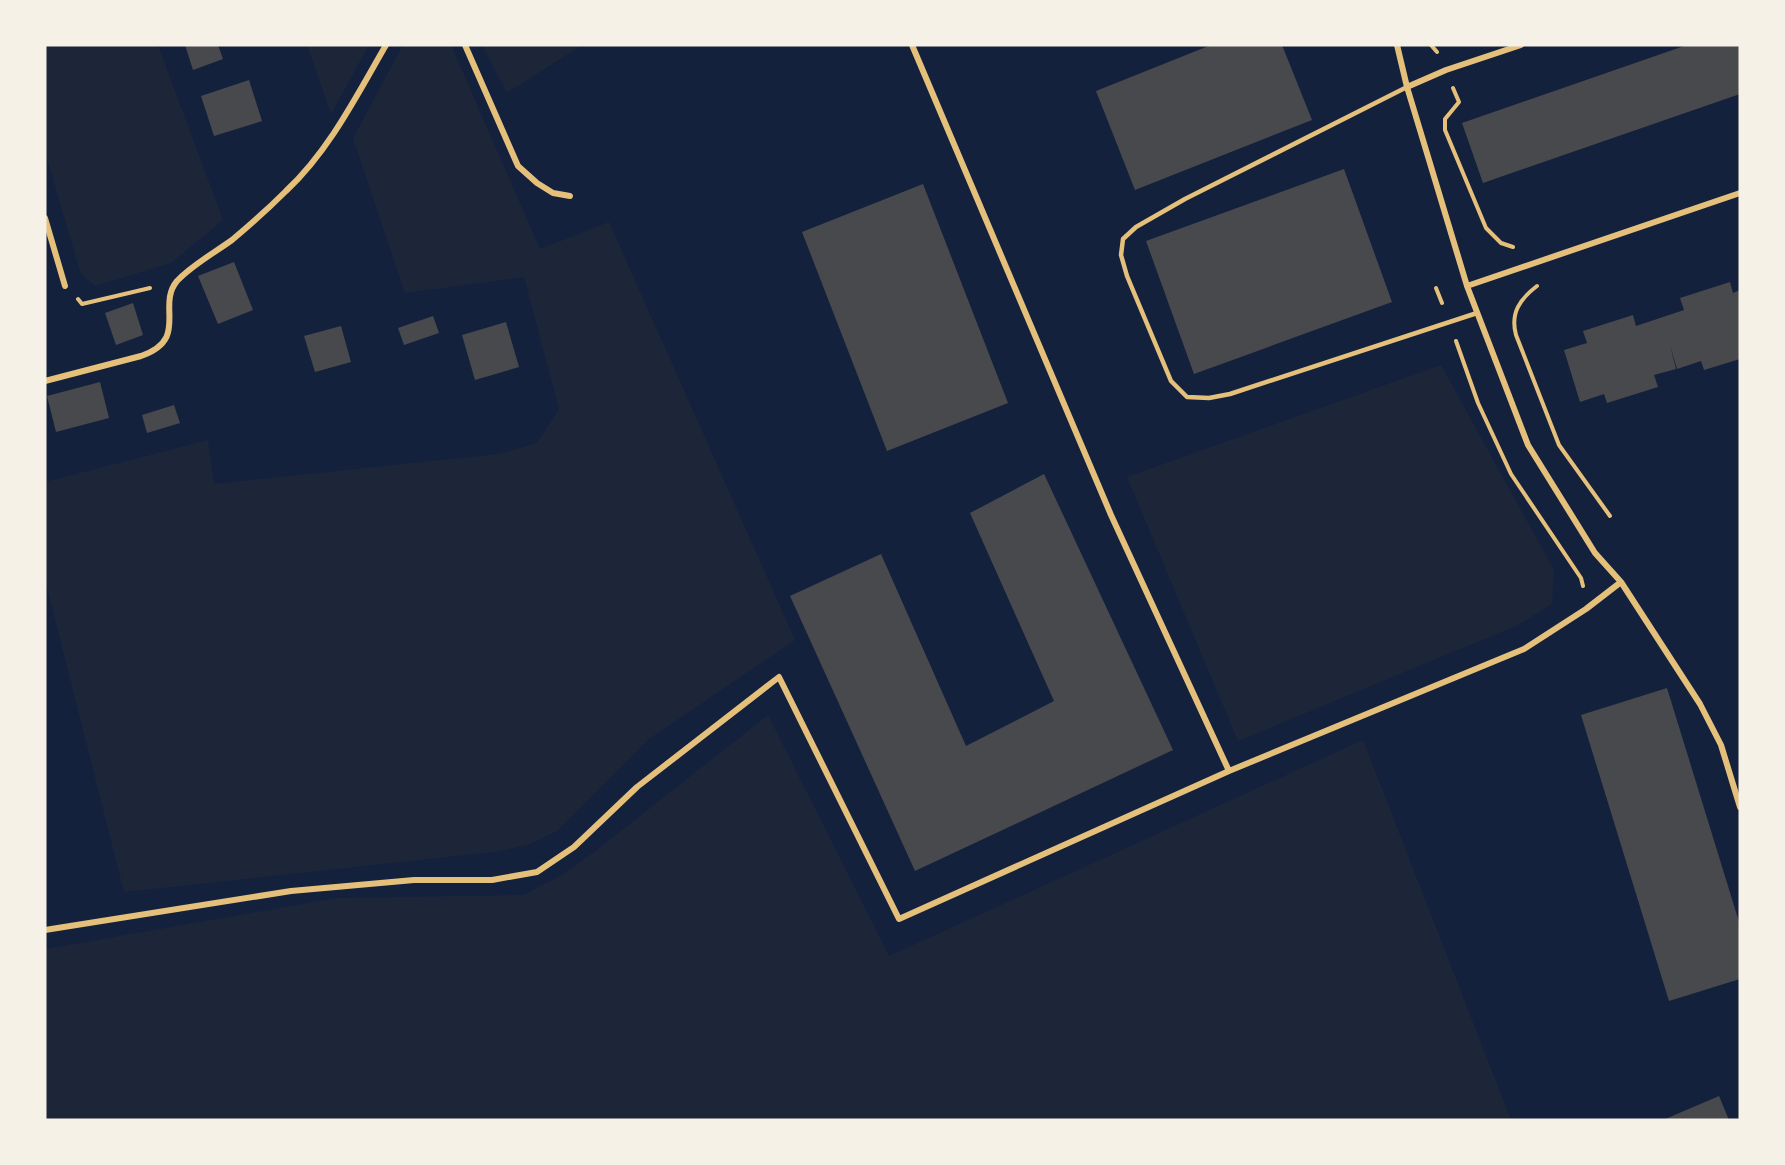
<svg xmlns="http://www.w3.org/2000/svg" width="1785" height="1165" font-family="Helvetica,sans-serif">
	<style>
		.green { fill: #1d2539 }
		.building { fill: #48494c }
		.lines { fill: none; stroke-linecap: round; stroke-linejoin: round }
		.path { stroke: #e5c07b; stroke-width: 4 }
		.service { stroke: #e5c07b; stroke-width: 4.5 }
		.minor { stroke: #e5c07b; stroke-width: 6 }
	</style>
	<rect width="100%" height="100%" fill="#14213d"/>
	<path class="green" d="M45,45H158L223,220L171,263L95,286L81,274L45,152Z
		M307,45H369L331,114Z
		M403,45H451L540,249L609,222L795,640L649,739L557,831L528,845L493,852L124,892L45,580V482L208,440L214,484L499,454L537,443L559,409L524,277L405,293L353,138Z
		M482,45H582L507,93Z
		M1441,365L1554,570L1552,604L1518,625L1238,741L1127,477Z
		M768,715L889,956L1363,740L1511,1120H45V949L337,898L523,895L560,876L593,853Z"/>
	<path class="building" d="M185,45H218L223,59L193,70Z
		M1211,45H1282L1312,120L1135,190L1096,91Z
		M1687,45H1740V94L1483,183L1462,123Z
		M249,80L262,121L214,136L201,96Z
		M1344,169L1392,302L1194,374L1146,241Z
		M923,184L1008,403L887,451L802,232Z
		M234,262L253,310L218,324L198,276Z
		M1730,282L1733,293L1740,290V359L1704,370L1701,361L1677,369L1670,345L1676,369L1654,375L1658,387L1607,403L1604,394L1580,402L1564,350L1587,343L1583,331L1633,315L1636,326L1684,310L1680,298Z
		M133,303L143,335L116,345L105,313Z
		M433,316L439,333L404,345L398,328Z
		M506,322L519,367L475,380L462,335Z
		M341,326L351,362L315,372L304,336Z
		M100,382L109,418L56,432L47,396Z
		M174,405L180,423L147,433L142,415Z
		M1044,474L1173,750L915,871L790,596L881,554L966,746L1054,701L970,513Z
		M1667,688L1740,925V979L1669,1001L1581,715Z
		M1719,1096L1729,1120H1663Z"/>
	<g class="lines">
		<path class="path" d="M1431,45L1437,52
			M1453,88L1459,102L1445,119V130L1486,228L1501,243L1513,247
			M1537,286C1520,299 1510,313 1516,335L1559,445L1610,516
			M1436,288L1442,303
			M78,299L82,304L150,288
			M1456,341L1478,403L1511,474L1581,578L1583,586"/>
		<path class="service" d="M1407,87L1185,199L1136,227L1123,239L1121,255L1127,276L1171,381L1187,397L1209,398L1230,394L1477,313"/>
		<path class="minor" d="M465,45L518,166L537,183L553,193L570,196
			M912,45L1111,515L1229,771
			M1397,45L1407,87L1467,286L1528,445L1595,553L1621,582L1700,704L1721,745L1740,807
			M1407,87L1446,70L1521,45
			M45,218L65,286
			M1467,286L1740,193
			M45,381L141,356C190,339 156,306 177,281C192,265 214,253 232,240C250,225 269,208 286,191C329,151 357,95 386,45
			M45,930L291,891L414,880H492L537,872L574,847L637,787L779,677L899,919L1229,771L1524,649L1586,609L1621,582"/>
	</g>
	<rect width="1785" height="1165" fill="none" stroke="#f6f1e7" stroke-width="93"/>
</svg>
